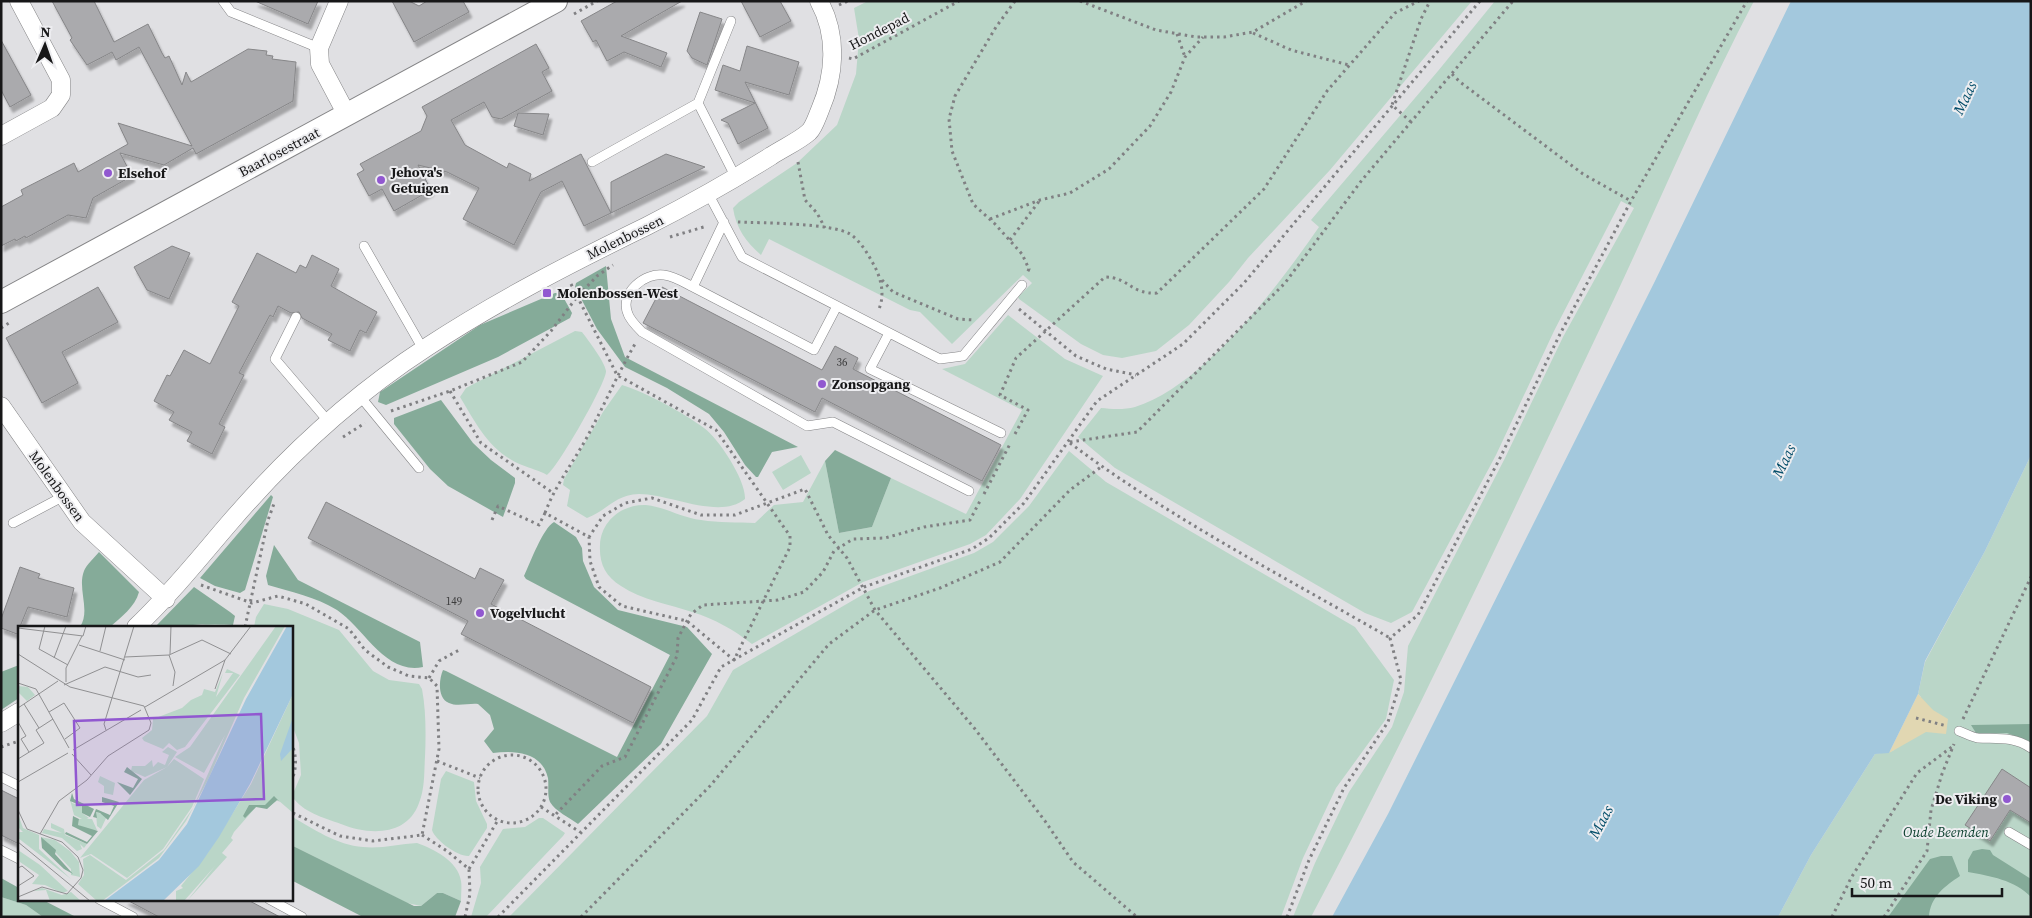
<svg xmlns="http://www.w3.org/2000/svg" width="2032" height="918" font-family="'Source Serif 4',serif">
	<style>
		.green { fill: #bad6c8 }
		.forest { fill: #85ab99 }
		.sand { fill: #e1d7b2 }
		.water { fill: #a3c8dd }
		.building { fill: #aaaaad; stroke: #868688; filter: url(#shadow) }
		.lines { fill: none; stroke-linecap: round; stroke-linejoin: round }
		.service-casing { stroke: #848486; stroke-width: 10 }
		.minor-casing { stroke: #848486; stroke-width: 19 }
		.tertiary-casing { stroke: #848486; stroke-width: 24 }
		.path { stroke: #808083; stroke-width: 3; stroke-dasharray: 2.5 4; stroke-linecap: butt }
		.service { stroke: #fff; stroke-width: 9 }
		.minor { stroke: #fff; stroke-width: 18 }
		.tertiary { stroke: #fff; stroke-width: 22 }
		.poi-dot { fill: #9158d0; stroke: #ededf0; stroke-width: 2 }
		.labels { text-anchor: middle; stroke-width: 4; stroke-linejoin: round; paint-order: stroke }
		.number-label { font-size: 11px; fill: #3c3c3d }
		.street-label { font-size: 14px; fill: #171718; stroke: #ededf0 }
		.poi-label { font-size: 14px; font-weight: bold; fill: #171718; stroke: #ededf0; text-anchor: start }
		.park-label { font-size: 14px; font-style: italic; fill: #0b3f2d; stroke: #ededf0 }
		.water-label { font-size: 15px; font-style: italic; fill: #064f6b; stroke: #ededf0 }
		.inset-road { fill: none; stroke: #909092; stroke-width: 1 }
		.view { fill: #9158d0; fill-opacity: 0.15; stroke: #9158d0; stroke-width: 2.5 }
		.inset-edge { fill: none; stroke: #171718; stroke-width: 2.5 }
	</style>
	<defs>
		<filter id="shadow"><feDropShadow dx="3" dy="5.5" stdDeviation="1" flood-color="#0004"/></filter>
	</defs>
	<rect width="100%" height="100%" fill="#e0e0e3"/>
	<path class="green" d="M868,1H1472L1330,170L1248,258L1229,282L1189,325L1156,351L1122,358L1103,355L1081,344L1019,299L1018,297L1032,283L1023,275L952,344L920,312L910,310L769,239L761,255C746,242 736,228 733,208L739,202L797,163L837,125L856,74L859,39L854,8Z
		M1495,1H1754C1703,98 1661,199 1615,297C1516,505 1419,713 1311,917H1293L1315,863L1349,792L1392,727L1404,692L1408,646L1504,460L1563,337L1634,208L1621,201L1554,331L1496,455L1412,612L1391,623L1365,613L1115,468L1078,437L1101,408C1111,409 1124,410 1135,407C1205,385 1278,286 1319,227L1311,220L1438,71Z
		M1008,315L1065,359L1103,376L1020,499L986,535L970,544L863,582L752,644C734,630 715,619 692,612C669,604 641,600 621,586C605,576 599,563 600,545C601,521 622,504 646,505C665,507 682,518 701,520C719,523 737,522 755,523L774,505L803,502L825,461L839,533L872,527L891,478L966,514L1022,410L942,369L965,364Z
		M575,331L582,332C588,340 605,362 606,371C607,382 557,469 547,475C539,470 531,469 522,465C490,452 477,425 460,397L466,388Z
		M622,385C645,392 684,413 704,428C719,439 746,480 745,499C720,520 670,494 639,494C614,495 608,510 587,518L567,506L570,490L563,485L564,479L603,412Z
		M1069,451L1106,482L1355,627L1394,680L1386,719L1336,788L1303,858L1281,917H509L707,716L733,670L869,591L974,553L993,542L1029,506Z
		M801,455L811,473L783,490L772,472Z
		M2031,455V917H1778L1811,855L1875,754L1893,751L1921,697L1918,694L1925,662L1985,551Z
		M264,604L288,609L339,630L373,671L389,680L419,684L422,689C426,710 426,735 425,757C424,773 425,788 419,803C407,837 368,835 341,824C324,818 302,812 292,796L301,775L299,743L291,722V627H254L256,617Z
		M211,623L233,625V627H193Z
		M446,771L474,782L476,801L487,824V828L469,856C458,857 435,840 432,830L441,779Z
		M291,816C313,829 337,845 363,847C381,849 399,844 417,843C434,849 458,861 461,881C462,887 461,894 461,901L443,893H437L421,906L407,903L291,845Z
		M539,818H543L565,833L563,836L486,917H471L481,883L480,867L503,829L525,827Z
		M1,897L26,905L43,917H1Z"/>
	<path class="forest" d="M606,266L611,319L625,357L798,447L772,452L758,477H756L745,465L724,432L709,414L667,388L625,367L597,329L575,287L576,283Z
		M555,293H561L572,313L570,318L498,357L386,405L378,402L380,392L480,325Z
		M441,400L473,443L491,460L515,478V483L503,517L448,486L430,469L394,424V418Z
		M835,450L891,478L872,527L839,533L825,461Z
		M271,495L273,497L245,590L240,593L215,586L200,578Z
		M554,522L576,537L582,548L583,561L594,587L618,610L687,627L712,654L661,744L578,824C570,818 555,811 550,802C547,795 549,786 548,778C542,752 515,750 493,753L484,741L494,729L490,715L478,704C469,703 457,707 449,703C437,698 439,679 443,670L446,671L617,757L670,655L526,579L524,576C530,563 543,528 554,522Z
		M274,545L298,580L420,642L423,667C385,675 364,628 337,610C316,597 291,592 268,585L266,576Z
		M99,552L139,592C135,607 121,617 110,627H80C91,610 77,589 84,571C86,565 95,557 99,552Z
		M194,587L230,612L235,616L233,625C207,622 182,627 155,627Z
		M19,665V698L1,710V672Z
		M2031,724V742L2007,733H1976L1971,725Z
		M291,845L414,906H421L437,893H443L461,901L455,917H363L291,880Z
		M1982,849L1990,850L1993,855L2031,879V897C2015,880 1990,876 1968,872V860L1973,851Z
		M1941,856H1952L1960,876C1945,886 1930,897 1929,917H1888L1930,859Z
		M1,878L19,888V899H41L76,917H43L26,905L1,897Z"/>
	<path class="sand" d="M1918,694L1933,710L1948,719L1946,734L1926,732L1889,753Z"/>
	<path class="water" d="M1791,1H2031V455L1985,551L1925,661L1918,694L1889,753L1875,754L1811,855L1778,917H1332L1388,814L1655,281Z"/>
	<path class="building" d="M52,1H94L114,42L148,24L162,53L165,58L169,56L182,85L186,72L191,82L248,49L267,51L266,55L273,56L272,59L296,62L293,101L196,154L193,148L164,165L120,153L132,176L93,198L86,218L68,215L26,238L25,236L16,241L15,239L1,246V207L23,195L21,190L74,163L78,172L128,144L118,123L192,146L139,47L116,60L112,52L87,65L70,40L72,38Z
		M255,1H318L308,24Z
		M392,1H409L419,6L427,1H463L469,12L414,42Z
		M617,1H682L621,36L667,53L661,67L624,52L607,61L596,40L593,42L581,21Z
		M741,1H780L791,21L760,37Z
		M700,12L722,19L707,65L692,58L687,51Z
		M1,40L31,95L10,107L1,90Z
		M536,44L549,68L542,72L552,91L501,119L492,117L484,102L451,120L465,145L507,168L509,163L531,174L529,181L581,154L611,213L584,226L562,181L541,192L514,245L463,219L479,188L447,172L418,165L431,190L394,211L382,189L369,196L357,174L364,170L360,164L421,131L427,116L422,107Z
		M747,46L799,62L789,95L745,82L768,128L738,144L728,123L721,120L755,103L715,90L723,65L740,71Z
		M518,113L549,114L543,135L514,126Z
		M666,154L705,167L611,213V182Z
		M172,246L190,253L169,299L147,290L134,267Z
		M257,253L296,273L300,265L306,268L312,255L339,269L331,286L377,312L366,333L360,330L350,351L328,340L332,334L302,318L299,312L291,313L278,306L273,317L270,315L239,373L244,375L219,424L225,427L212,454L187,441L192,432L169,420L174,412L154,401L167,375L170,376L184,350L210,364L239,306L232,302Z
		M98,287L118,322L62,352L78,383L42,403L6,338Z
		M662,287L822,370L835,346L858,358L853,369L1001,445L982,481L822,398L815,412L643,323Z
		M326,502L475,579L480,568L504,580L491,604L651,687L633,723L461,634L468,621L308,538Z
		M20,567L40,574L38,578L74,588L67,617L28,607L17,634L1,628V619Z
		M2002,769L2031,788V823L2010,810L1990,841L1965,825Z
		M1,790L19,799V844L1,835Z
		M125,899H246L280,917H159Z"/>
	<g class="lines">
		<defs>
			<path id="service" d="M223,1L231,12L319,48
				M698,103L731,21
				M592,162L698,103L736,178
				M709,195L742,257L940,359L963,356L1022,285
				M724,222L693,287C685,283 674,276 664,275C645,272 619,293 628,314C630,320 637,327 642,332L807,426L833,422L969,491
				M364,246L423,349
				M693,287L814,350L837,306
				M296,317L275,359L328,421
				M889,333L870,369L1001,433
				M359,395L419,468
				M13,523L64,496
				M1959,731C1965,733 1971,737 1978,738C1997,739 2013,736 2031,748
				M1,777L19,786
				M2009,832L2031,845
				M1,850L19,859
				M99,899L133,917
				M269,899L302,917"/>
			<path id="minor" d="M339,1L319,48L320,64L347,115
				M1,136L52,108L61,95V80L19,1
				M1,406L82,522L166,599
				M136,627C171,594 200,557 232,520C289,454 353,395 427,347C497,301 571,263 647,226C690,204 731,181 771,156C783,148 799,141 809,132C814,127 817,117 820,110C835,75 838,36 819,1
				M1,723L19,712"/>
			<path id="tertiary" d="M1,302L556,1"/>
		</defs>
		<use href="#service" class="service-casing"/>
		<use href="#minor" class="minor-casing"/>
		<use href="#tertiary" class="tertiary-casing"/>
		<path class="path" d="M1015,1L996,27L955,96L949,119L952,151L973,204L995,224L1022,254L1029,269L1027,273
			M1080,1L1156,30L1196,37H1224L1253,32L1306,1
			M839,5L848,1
			M574,14L597,1
			M1253,33L1291,50L1349,65
			M1177,34L1185,57
			M849,58L853,59L959,1
			M1452,74L1460,82L1583,174L1631,201
			M1411,122L1392,105L1421,19L1430,1
			M798,162L805,200L817,213L825,228
			M990,219L1040,200L1070,193L1109,169L1150,126L1171,92L1185,57L1203,37
			M738,222C761,223 832,223 850,234C861,241 869,256 875,267C882,281 885,297 878,311
			M670,237L707,226
			M1010,240L1040,200
			M882,280L893,292L958,319L974,320
			M571,284L617,375L716,430L790,536V547L734,660L687,621L622,606L599,587L590,561L589,537
			M1019,309L1076,356L1106,369L1136,375
			M1,328L9,323
			M450,391L481,443L553,493
			M391,411L450,391L522,362L551,331L577,297L597,276L613,265
			M1015,434L1028,410L1000,395L1016,358L1105,277C1128,277 1132,295 1157,293L1264,189L1327,91L1395,13L1419,1
			M343,437L365,423
			M1070,442L1137,432L1285,283L1362,180L1513,1
			M1070,443C1168,517 1283,576 1390,638
			M984,494L1010,444
			M545,513C555,486 572,464 586,439C603,408 617,375 635,344
			M492,520L498,506L539,525L545,513L589,537L603,516L625,503L652,498L701,515H735L805,489L828,535L847,558L875,610L975,729L1045,821L1073,862L1137,917
			M201,585L252,603L278,596L306,604L349,629L365,650L388,667L409,676L429,678L437,686L439,749L422,835L373,841L340,836L291,812
			M245,627L268,520L275,501
			M429,678L439,661L461,649
			M1916,718L1947,726
			M1963,719L2031,577
			M291,742C297,755 297,769 291,782
			M1,747L19,741
			M478 789a34 34 0 1 1 68 0a34 34 0 1 1-68 0Z
			M437,761L480,778
			M541,807L580,832
			M556,814L602,766L625,757L677,656L678,638L687,621L691,614L703,605L778,600L804,592L823,572L834,551L853,539L885,538L924,527L970,520L980,501
			M422,835L447,851L469,869L470,894L465,917
			M469,869L498,820
			M498,917L692,720L721,667L864,587L972,549L989,538L1024,503L1097,401L1183,344L1244,283L1480,1
			M581,917L710,786L829,644L875,610L940,588L1000,562L1070,490L1101,467
			M1287,917L1309,860L1344,788L1388,722L1401,680L1390,638L1418,615L1500,458L1560,334L1631,201L1747,1
			M1832,917L1851,878L1917,773L1953,746
			M1884,917L1927,851L1931,810L1942,774L1954,744"/>
		<use href="#service" class="service"/>
		<use href="#minor" class="minor"/>
		<use href="#tertiary" class="tertiary"/>
	</g>
	<g class="poi-dot">
		<circle cx="108" cy="173" r="5"/>
		<circle cx="381" cy="180" r="5"/>
		<rect x="542" y="288" width="10" height="10" rx="2.5"/>
		<circle cx="822" cy="384" r="5"/>
		<circle cx="480" cy="613" r="5"/>
		<circle cx="2007" cy="799" r="5"/>
	</g>
	<g class="labels">
		<g class="number-label">
			<text x="842" y="366">36</text>
			<text x="454" y="605">149</text>
		</g>
		<g class="street-label">
			<text transform="translate(879 31) rotate(-27)" y="5">Hondepad</text>
			<text transform="translate(279 152) rotate(-28)" y="5">Baarlosestraat</text>
			<text transform="translate(625 237) rotate(-26)" y="5">Molenbossen</text>
			<text transform="translate(57 486) rotate(54)" y="5">Molenbossen</text>
		</g>
		<g class="poi-label">
			<text x="391" y="177">Jehova's<tspan x="391" dy="16">Getuigen</tspan></text>
			<text x="118" y="178">Elsehof</text>
			<text x="557" y="298">Molenbossen-West</text>
			<text x="832" y="389">Zonsopgang</text>
			<text x="490" y="618">Vogelvlucht</text>
			<text x="1997" y="804" text-anchor="end">De Viking</text>
		</g>
		<g class="park-label">
			<text x="1946" y="837">Oude Beemden</text>
		</g>
		<g class="water-label">
			<text transform="translate(1965 98) rotate(-64)" y="5">Maas</text>
			<text transform="translate(1784 461) rotate(-64)" y="5">Maas</text>
			<text transform="translate(1601 822) rotate(-62)" y="5">Maas</text>
		</g>
	</g>
	<g transform="translate(18 626)">
		<rect width="275" height="275" fill="#e0e0e3"/>
		<path d="M258,0H267L226,72L190,154L168,195L141,232L84,275H79L60,258L66,249L65,233L72,229L108,254L146,224L175,182L207,109L186,147L157,131L172,121ZM209,43L222,49L167,121L159,124L151,117L145,123L126,115L124,112L134,104L135,93L164,82L173,74L184,69L186,63L197,66L205,47L198,71L215,47H207ZM0,60L10,61L17,69L9,75L0,66ZM275,68V187L260,174L250,181H238L216,206L213,212L215,214L204,227L209,231L169,275L197,240L166,275H158V265L165,262L163,260L191,225L233,158ZM150,121L159,126L149,141L127,151L113,145L114,140H127L134,134L135,141L140,136L147,139L151,129L144,126ZM156,133L186,153L174,181L145,223L109,252L73,228L62,232L126,154L149,141ZM82,150L97,157L95,169L86,167V160L80,156ZM51,170L54,177L64,180V187L71,192L66,194L56,189ZM78,186L89,190L83,203L79,200ZM0,188L5,202L21,209V223L53,253L0,212V206H5L0,201ZM61,193H74L79,204L73,205L60,199ZM33,197L46,203L47,209L69,218L66,222L62,218L64,223L59,225L44,212L24,207L26,203L44,207L33,202ZM23,211L37,214L52,225L61,236L62,251L53,249V243ZM0,224L22,239L50,265L44,267L27,259L14,258L21,249L2,236ZM24,262L44,269L53,266L63,275H32L28,264L15,265Z" fill="#bad6c8"/>
		<path d="M109,141L124,153L112,169L99,156L115,162L120,153L106,146ZM54,167L56,173L76,183L72,191L64,187V180L52,175ZM256,170L262,176L259,174L249,183L238,181L227,192L225,190L231,179H247ZM84,171L101,176L90,194L82,187L78,186L79,192L75,191L78,183L92,189L96,180L84,176ZM55,190L61,193L60,199L80,205L69,218L47,208L48,206L69,216L74,210L54,200ZM23,211L38,224L37,228L55,248L46,243L24,222Z" fill="#85ab99"/>
		<path d="M269,0H275V68L232,158L201,211L181,240L145,275H86L141,234L169,198L228,73ZM275,91V122L263,135L262,128Z" fill="#a3c8dd"/>
		<path class="inset-road" d="M27,0L21,23L50,39M0,2L65,10L68,0M61,19L107,34M82,25L88,0M0,28L52,61L126,80L133,97L131,104L90,130L69,154L41,175L22,208M152,28L153,0M151,29L157,46L155,60M107,31L151,29L184,14L213,28M36,32L48,0M48,56V42L64,10M0,57L18,63L51,122M46,59L87,41L120,51L133,49M197,63L207,34M6,78L21,102M127,81L207,34L233,0M0,82L40,55M31,86L46,77L62,102L47,113M0,96L8,110L3,113L11,126M88,104L86,98L116,0M55,124L123,84M54,128L73,149M0,133L26,117L18,104L35,93M0,156L50,127M0,184L9,203L44,216L60,231L65,244L63,252L49,268L24,261L0,271M0,216L72,275M0,242L4,240L16,250L0,260"/>
		<path class="view" d="M243,88L246,173L59,179L56,95Z"/>
		<rect width="275" height="275" class="inset-edge"/>
	</g>
	<rect width="2032" height="918" fill="none" stroke="#171718" stroke-width="5"/>
	<g transform="translate(45 45) rotate(2)" stroke="#ededf0" stroke-width="4" paint-order="stroke">
	<path d="M0-4L9 19L0 12L-9 19Z" fill="#171718"/>
	<text y="-8" font-size="14" font-weight="bold" text-anchor="middle" fill="#171718">N</text>
	</g>
	<path d="M1852 888v8h150v-8" fill="none" stroke="#171718" stroke-width="2.5"/>
	<text x="1860" y="888" font-size="15" fill="#171718" stroke="#ededf0" stroke-width="4" paint-order="stroke">50 m</text>
</svg>
